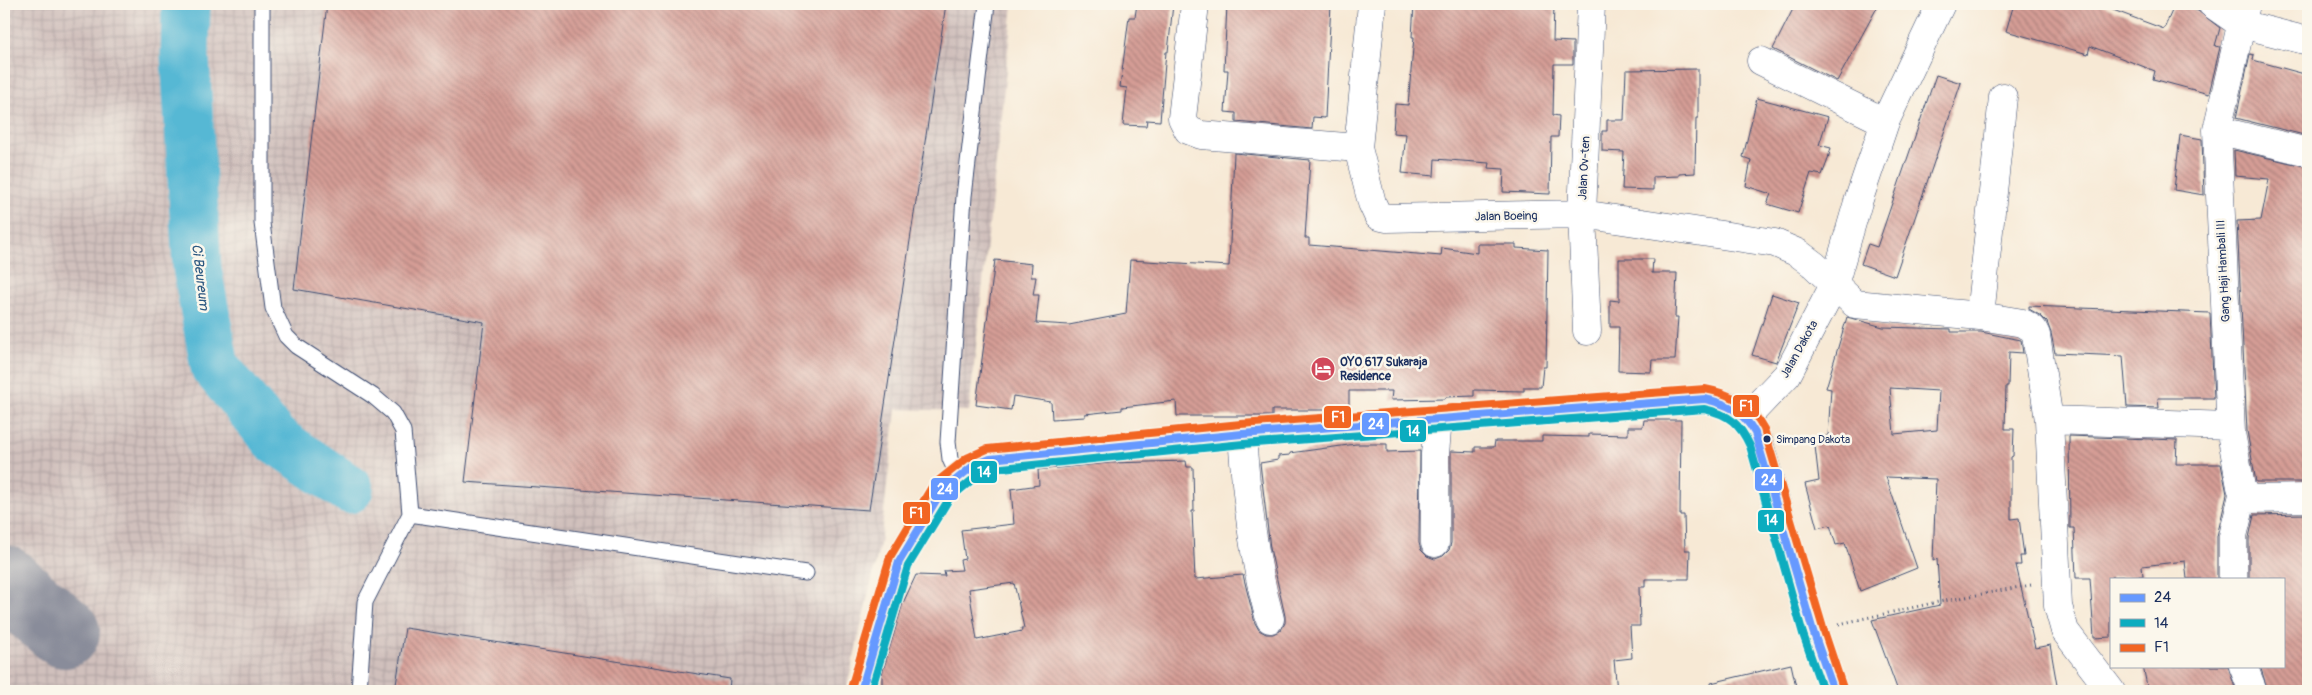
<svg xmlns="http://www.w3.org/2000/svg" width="2312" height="695" font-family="Pangolin,sans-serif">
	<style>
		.industrial { fill: url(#industrial-grid) }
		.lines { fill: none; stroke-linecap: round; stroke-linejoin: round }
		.river { stroke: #56b8d4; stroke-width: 49 }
		.taxiway { stroke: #898c9a; stroke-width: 72 }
		.building { fill: url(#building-back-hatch); fill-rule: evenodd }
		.lane-casing { stroke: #3c4b70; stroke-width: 17 }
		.street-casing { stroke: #3c4b70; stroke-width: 29 }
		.secondary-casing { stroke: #3c4b70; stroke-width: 29 }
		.path { stroke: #3c4b70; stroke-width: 3; stroke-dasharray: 1 4; stroke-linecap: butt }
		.lane { stroke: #fff; stroke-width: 15 }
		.street { stroke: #fff; stroke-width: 28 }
		.secondary { stroke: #f8e8c3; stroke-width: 28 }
		.bus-1-casing { stroke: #fbf7ec; stroke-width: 11 }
		.bus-2-casing { stroke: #fbf7ec; stroke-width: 11 }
		.bus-3-casing { stroke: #fbf7ec; stroke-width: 11 }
		.bus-1 { stroke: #69f; stroke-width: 8 }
		.bus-2 { stroke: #0bacbf; stroke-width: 8 }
		.bus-3 { stroke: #f26522; stroke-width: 8 }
		.bus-dot { fill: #1b2f5e; stroke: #fbf7ec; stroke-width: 2 }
		.labels { text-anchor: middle; stroke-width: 5; stroke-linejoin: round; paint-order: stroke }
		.bus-label { font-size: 11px; fill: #1b2f5e; stroke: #fbf7ec; text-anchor: start }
		.street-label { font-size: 12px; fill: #1b2f5e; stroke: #fbf7ec }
		.poi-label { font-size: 12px; font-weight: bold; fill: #1b2f5e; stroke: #fbf7ec; text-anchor: start }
		.water-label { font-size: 14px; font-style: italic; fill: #2d5881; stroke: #fbf7ec }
		.line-badge { stroke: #fbf7ec; stroke-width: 2 }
		.badge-label { font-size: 14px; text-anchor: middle; font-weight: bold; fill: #fff }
	</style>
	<defs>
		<pattern id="industrial-grid" width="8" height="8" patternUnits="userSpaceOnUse" patternTransform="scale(1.25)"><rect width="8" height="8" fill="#d0c0bc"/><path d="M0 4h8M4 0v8" fill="none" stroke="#b2a5a4"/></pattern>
		<pattern id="building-back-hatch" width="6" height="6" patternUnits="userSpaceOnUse" patternTransform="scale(1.25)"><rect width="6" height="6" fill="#d59d95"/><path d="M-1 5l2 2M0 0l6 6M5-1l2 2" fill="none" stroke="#ac807d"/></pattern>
	</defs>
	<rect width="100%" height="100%" fill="#fbf7ec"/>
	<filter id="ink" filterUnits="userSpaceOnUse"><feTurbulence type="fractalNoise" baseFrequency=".02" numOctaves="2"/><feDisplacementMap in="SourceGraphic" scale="10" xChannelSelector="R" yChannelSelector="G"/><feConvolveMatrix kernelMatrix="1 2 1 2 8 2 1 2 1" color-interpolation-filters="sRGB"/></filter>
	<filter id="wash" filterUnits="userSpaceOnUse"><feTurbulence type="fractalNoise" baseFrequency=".0096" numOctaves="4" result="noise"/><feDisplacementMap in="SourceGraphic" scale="20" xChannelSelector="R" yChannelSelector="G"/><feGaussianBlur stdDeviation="1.12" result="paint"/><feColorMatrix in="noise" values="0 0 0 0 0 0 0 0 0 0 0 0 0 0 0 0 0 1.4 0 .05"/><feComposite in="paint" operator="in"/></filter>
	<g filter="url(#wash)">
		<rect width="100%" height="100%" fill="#f7e9d5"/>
		<path class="industrial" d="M4,4H1013L969,411L896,409L880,544L846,691H4Z"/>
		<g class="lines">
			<path class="river" d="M186,4L185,55L197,268L215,367L275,439L349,489"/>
			<path class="taxiway" d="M4,581L64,632"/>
		</g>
		<g id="blocks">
			<path class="building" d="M327,4H946L869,510L465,482L484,322L294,289Z
				M1137,4H1173L1168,52H1166L1160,121L1147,120L1146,126L1123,125L1127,88L1120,87L1129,17H1135Z
				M1227,4H1331L1325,118L1313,117L1312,129L1236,122V113L1225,112L1228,70H1224Z
				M1414,4H1554L1553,41L1573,42V64H1554L1553,115L1559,116L1558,137H1551L1550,194L1503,192L1504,169L1488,168L1489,163L1435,159L1434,176L1402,173L1406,134L1393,133L1395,104L1408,105L1414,37H1412Z
				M1803,4H1879L1837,81L1773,49L1794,7L1800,8Z
				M2014,4H2097L2164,29L2175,4H2182L2198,11L2220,28L2215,46L2220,47L2209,94L2153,79L2155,71L2090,46L2088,54L2006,31Z
				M2250,54L2254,55L2253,60L2308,75V136L2236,118Z
				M1698,69V118H1696L1695,173L1679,174V176L1653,177V190L1622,189L1624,152L1602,151V131H1607V120H1624L1626,70Z
				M1936,75L1961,83L1895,276L1861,264L1868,244L1877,247Z
				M1757,98L1828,117L1819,145L1831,148L1827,162L1822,175L1811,173L1798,213L1767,204L1771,194L1746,186L1751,160L1743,157Z
				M2180,135L2202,139L2204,195L2174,190Z
				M2234,150L2308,167V482H2256L2247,431L2237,221L2261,220L2269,179L2235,176Z
				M1234,153L1310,160L1305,238H1309V245L1441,256L1442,248L1477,253V244H1516V248L1548,250L1546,367H1543L1541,387H1524V391L1474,390V396L1446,397L1445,399L1391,400L1392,391H1349V410H1272V416H1177L1176,401L1122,407V410L1085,414V417L1052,419L1051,402L1013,396L1011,410L976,405L995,260L1032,264L1031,277H1036L1033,295H1039L1036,323L1069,325L1126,314L1130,260L1229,266Z
				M1619,259H1653L1652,273H1677L1675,317H1678L1675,360H1652L1651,372L1618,371L1619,327H1610V300L1619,301Z
				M1772,294L1799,303L1776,362L1752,355Z
				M2029,306L2210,313L2214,398H2158L2159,408L2127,407L2123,356L2055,353L2051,333L2047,322L2041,316L2029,309Z
				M1847,317L1883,327L1951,329V332H1981L2021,340L2023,353L2009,352L2008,386H2006L2005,429H2014L2013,456L2011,457V519L2019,518L2024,556H2020L2021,565H2016L2035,648L2050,645L2058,691H1898L1872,620L1940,605L1937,559L1933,561L1936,479L1886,477L1917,568L1860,591L1845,543L1836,545L1830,525L1817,528L1805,484L1819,481L1814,437L1828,436L1831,389L1826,388ZM1890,388L1939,391L1937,430L1894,434Z
				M1644,420H1681L1680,515H1684L1685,550H1690L1689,579H1645V587H1639L1640,626H1630L1632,658L1614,660L1617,691H882V674L903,603L916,575L945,576L944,571L962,570L960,560L965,559L961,530L1014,524L1011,489L1039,485L1038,470L1110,463L1186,461L1187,467H1193L1194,511H1192L1195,579L1243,575L1255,623L1259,630L1266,634H1273L1281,630L1285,623V616L1270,548L1260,463L1278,460V456L1290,455V453L1356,444H1387V452L1420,451L1419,543L1421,550L1427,556L1435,559L1443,556L1449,550L1451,543V451L1475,452V447H1494L1495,441H1542V436L1589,437V434L1628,435V427H1643ZM1014,583L1024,628H1021L1022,631L977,640L969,589Z
				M2069,436L2177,440L2176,464H2221L2227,494L2217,536V579H2187L2185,561L2142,566L2143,576L2111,577V637L2094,638L2090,578H2076L2074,528H2070Z
				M2308,514V689L2296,691H2268L2260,666H2283V579H2249V538L2254,515Z
				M405,628L730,679L729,691H395Z
				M1791,664L1797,691H1712L1711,683Z
				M2143,666H2228L2236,691H2148Z"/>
		</g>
	</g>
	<g filter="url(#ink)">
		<use href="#blocks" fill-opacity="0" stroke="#3c4b70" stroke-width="1"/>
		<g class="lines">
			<defs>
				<path id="lane" d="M262,4V223L273,308L286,336L296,346L373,396L393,413L403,431L410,514L806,573
					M958,476L950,459L948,442L964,196L987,4
					M359,691L365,602L410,514"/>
				<path id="street" d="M1195,4L1182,118L1188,130L1201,135L1358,148
					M1372,4L1358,148L1372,203L1378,216L1387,218L1582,214L1775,243L1798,253L1814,265L1855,304L1980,316L2023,323L2033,329L2036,335L2049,420L2058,606L2065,631L2111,691
					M2212,4L2241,24L2308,41
					M2246,4L2217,130L2231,433L2241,487L2247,499L2308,498
					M1761,61L1885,122
					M2217,130L2308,152
					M1980,316L2003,97
					M1587,331L1582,214L1591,4
					M1746,418L1787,375L1834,285L1858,202L1885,122L1941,4
					M2049,420L2230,426
					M1242,434C1246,496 1253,559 1270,619
					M1435,543V454L1438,419
					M2233,579V536L2243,495
					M2243,666L2253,691"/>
				<path id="secondary" d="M861,691L899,562L941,492L973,466L990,459L1242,434L1705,399C1737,405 1747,413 1759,443L1813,631L1834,691"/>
			</defs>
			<use href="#lane" class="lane-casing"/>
			<use href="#street" class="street-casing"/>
			<use href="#secondary" class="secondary-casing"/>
			<path class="path" d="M1839,624L1933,603L2031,585"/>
			<use href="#lane" class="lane"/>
			<use href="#street" class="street"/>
			<use href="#secondary" class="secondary"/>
			<defs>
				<path id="bus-1" d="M861,691L899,562L941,492L973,466L990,459L1242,434L1705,399C1728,404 1743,411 1755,433L1813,631L1834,691"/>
				<path id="bus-2" d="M871,691L908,566L949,499L978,475L992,469L1243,444L1704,409C1729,414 1740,424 1750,446L1803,634L1823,691"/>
				<path id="bus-3" d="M851,688L890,557L933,485L967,458L987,449L1241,424L1705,389C1732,394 1751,404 1764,429L1823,628L1843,688"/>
			</defs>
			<use href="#bus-1" class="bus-1-casing"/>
			<use href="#bus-2" class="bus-2-casing"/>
			<use href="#bus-3" class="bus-3-casing"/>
			<use href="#bus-1" class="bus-1"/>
			<use href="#bus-2" class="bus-2"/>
			<use href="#bus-3" class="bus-3"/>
		</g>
	</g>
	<defs>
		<symbol id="hotel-disc" viewBox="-11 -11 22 22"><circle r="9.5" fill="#d1495b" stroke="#fbf7ec"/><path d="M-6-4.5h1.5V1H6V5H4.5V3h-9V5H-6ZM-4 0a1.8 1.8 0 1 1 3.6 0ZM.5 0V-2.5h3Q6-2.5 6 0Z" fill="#fff"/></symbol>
	</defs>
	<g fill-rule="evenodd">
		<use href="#hotel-disc" x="1309" y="355" width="28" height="28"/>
	</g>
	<circle class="bus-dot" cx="1767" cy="439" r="4.5"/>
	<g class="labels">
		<g class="bus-label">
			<text x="1776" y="443">Simpang Dakota</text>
		</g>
		<g class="street-label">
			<text transform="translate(1584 168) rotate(-87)" y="4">Jalan Ov-ten</text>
			<text transform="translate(1506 216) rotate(-1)" y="4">Jalan Boeing</text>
			<text transform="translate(2223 271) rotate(-93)" y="4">Gang Haji Hambali III</text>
			<text transform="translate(1799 349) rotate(-61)" y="4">Jalan Dakota</text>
		</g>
		<g class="poi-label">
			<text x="1340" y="366">OYO 617 Sukaraja<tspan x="1340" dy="14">Residence</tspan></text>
		</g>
		<g class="water-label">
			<text transform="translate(201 277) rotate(83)" y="5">Ci Beureum</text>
		</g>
	</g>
	<g class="line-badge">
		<rect x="1732" y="394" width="28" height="24" rx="5" fill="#f26522"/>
		<rect x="1323" y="405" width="29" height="24" rx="5" fill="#f26522"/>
		<rect x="1361" y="412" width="29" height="24" rx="5" fill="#69f"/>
		<rect x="1399" y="419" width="28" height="24" rx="5" fill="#0bacbf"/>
		<rect x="970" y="460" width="28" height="24" rx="5" fill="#0bacbf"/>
		<rect x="1754" y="468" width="29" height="24" rx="5" fill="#69f"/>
		<rect x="930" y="477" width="29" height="24" rx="5" fill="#69f"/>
		<rect x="902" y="501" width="29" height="24" rx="5" fill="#f26522"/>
		<rect x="1757" y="509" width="28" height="24" rx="5" fill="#0bacbf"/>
	</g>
	<g class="badge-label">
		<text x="1746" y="411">F1</text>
		<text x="1338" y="422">F1</text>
		<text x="1376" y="429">24</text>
		<text x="1413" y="436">14</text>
		<text x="984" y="477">14</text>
		<text x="1769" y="485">24</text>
		<text x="945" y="494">24</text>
		<text x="916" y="518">F1</text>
		<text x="1771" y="525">14</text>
	</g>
	<rect width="2312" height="695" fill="none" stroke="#fbf7ec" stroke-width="20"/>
	<rect x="2110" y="578" width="175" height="90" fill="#fbf7ec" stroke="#a1a7b3"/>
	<rect x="2120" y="594" width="25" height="8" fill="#6699ff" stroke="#a1a7b3"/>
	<text x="2154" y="602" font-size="15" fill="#1b2f5e">24</text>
	<rect x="2120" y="619" width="25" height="8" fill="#0bacbf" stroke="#a1a7b3"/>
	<text x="2154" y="628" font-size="15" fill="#1b2f5e">14</text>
	<rect x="2120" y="644" width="25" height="8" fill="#f26522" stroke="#a1a7b3"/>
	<text x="2154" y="652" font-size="15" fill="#1b2f5e">F1</text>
</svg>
